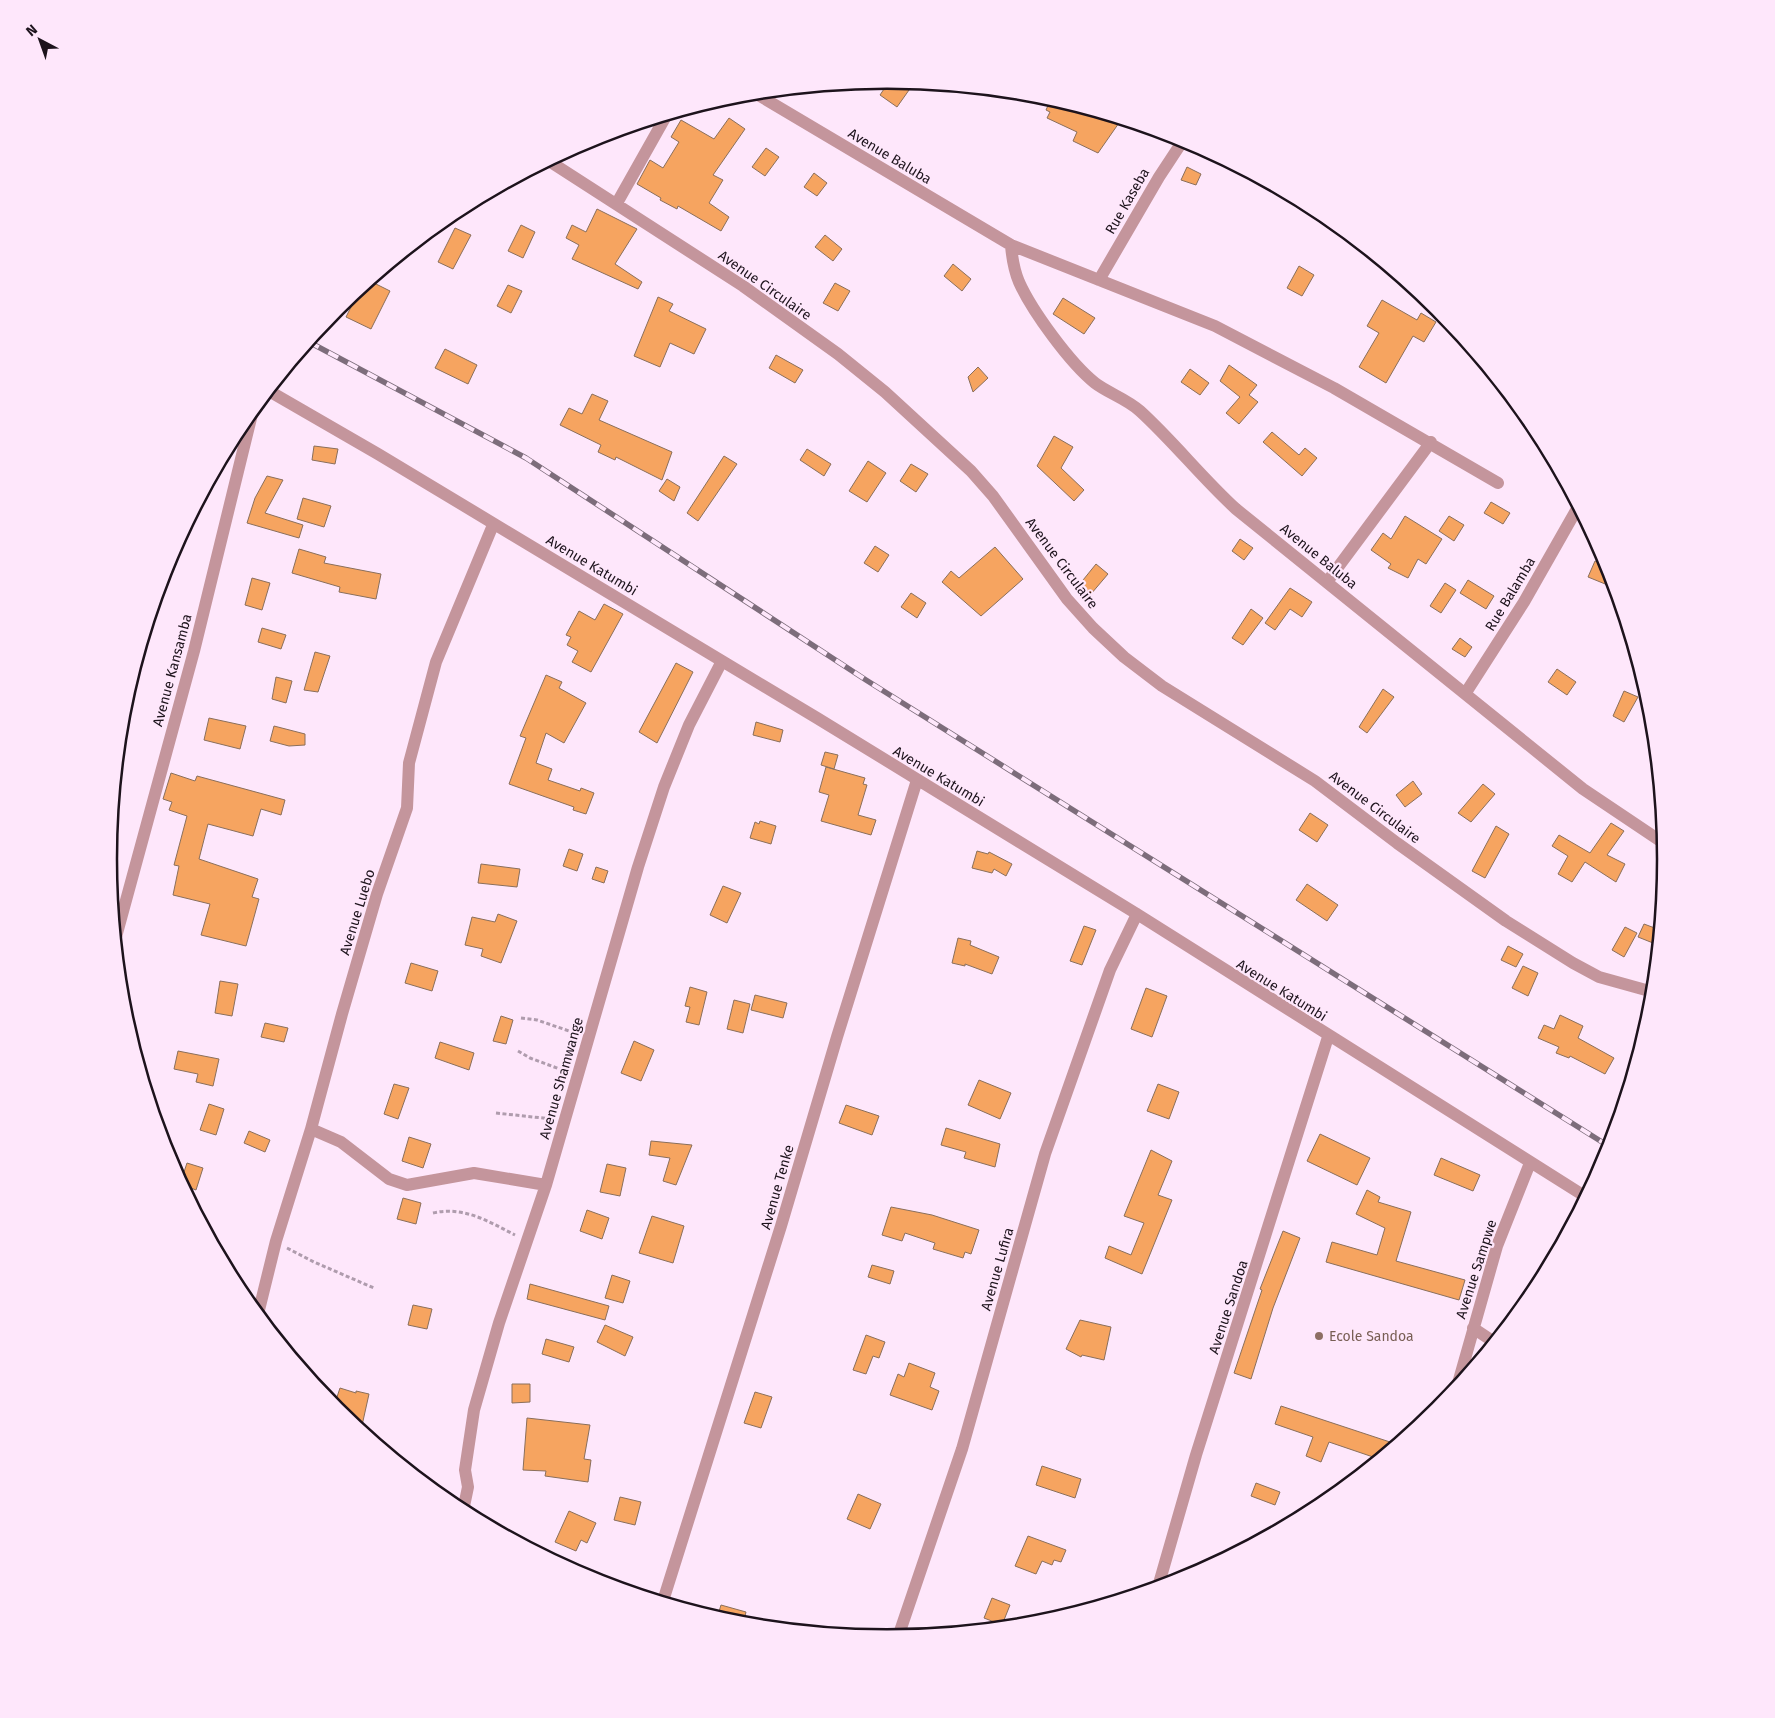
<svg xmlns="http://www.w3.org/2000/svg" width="1775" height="1718" font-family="'Fira Sans',sans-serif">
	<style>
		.building { fill: #f6a460; stroke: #8a6f5b }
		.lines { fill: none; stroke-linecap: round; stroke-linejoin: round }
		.path { stroke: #af9cad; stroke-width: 3; stroke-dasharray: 4 2.5; stroke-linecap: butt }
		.minor { stroke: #c4959c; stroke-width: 12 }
		.rail-casing { stroke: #7d6d7b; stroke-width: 5.5 }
		.rail { stroke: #fee7fb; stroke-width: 4; stroke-dasharray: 11; stroke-linecap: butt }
		.education-dot { fill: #8d6e63; stroke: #fee7fb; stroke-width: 2 }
		.labels { text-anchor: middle; stroke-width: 4.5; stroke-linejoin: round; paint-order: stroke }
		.street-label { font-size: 14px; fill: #1d131c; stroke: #fee7fb }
		.education-label { font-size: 14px; fill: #785e54; stroke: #fee7fb; text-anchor: start }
		.rim { fill: none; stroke: #1d131c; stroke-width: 2.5 }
	</style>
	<rect width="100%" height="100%" fill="#fee7fb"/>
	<path class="building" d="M890,80L914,83L897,107L880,95Z
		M1051,99L1082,113L1085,109L1121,120L1098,153L1073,141L1077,132L1047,118L1050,112L1046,110Z
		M729,118L745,129L713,175L723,180L709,203L729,217L721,231L678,206L677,209L660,200L661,198L637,184L650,160L663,168L679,142L671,137L681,120L714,139Z
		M766,148L779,157L765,176L752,167Z
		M1187,167L1201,174L1196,185L1181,180Z
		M814,173L827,183L817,196L804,187Z
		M597,209L637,229L615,264L642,282L638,289L572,259L579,245L566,238L572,225L586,232Z
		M521,225L535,232L523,258L508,251Z
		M455,228L471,235L453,269L438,262Z
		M825,235L842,249L833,261L815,247Z
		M953,264L971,279L962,291L944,276Z
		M1299,266L1314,275L1302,296L1287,288Z
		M370,281L390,291L371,329L346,317L360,289Z
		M835,283L850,291L838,311L823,303Z
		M508,285L522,291L511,313L497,306Z
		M658,297L673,304L669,311L706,329L694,354L670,343L660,367L634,356Z
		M1063,298L1095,318L1084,334L1053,314Z
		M1382,300L1417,320L1421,313L1436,322L1424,342L1413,336L1386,383L1359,367L1379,333L1367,326Z
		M445,349L477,365L468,384L435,368Z
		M776,355L803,370L795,383L769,368Z
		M1229,365L1257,385L1249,395L1258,402L1239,424L1226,413L1240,397L1220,381Z
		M978,367L988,378L973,392L968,377Z
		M1190,369L1209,383L1200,395L1181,382Z
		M592,394L608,401L599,420L672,452L662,480L616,457L615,460L598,452L601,445L560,425L569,408L582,414Z
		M1272,432L1299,455L1305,448L1317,458L1302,476L1263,442Z
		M1054,436L1073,447L1061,468L1084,490L1074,501L1037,466Z
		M314,446L338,449L335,464L312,460Z
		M807,449L831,464L824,476L800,460Z
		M724,456L737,464L698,521L687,513Z
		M868,461L886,473L867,502L849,491Z
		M911,464L928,474L916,492L900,481Z
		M267,476L283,480L265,513L303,525L299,538L247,523L255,498Z
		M667,479L680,487L674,501L659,491Z
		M303,498L331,506L324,527L297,519Z
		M1491,502L1510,513L1503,524L1484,513Z
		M1405,516L1442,539L1426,564L1418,559L1408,578L1388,568L1391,564L1371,550L1383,533L1391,539Z
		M1449,516L1464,525L1454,541L1439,531Z
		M1240,539L1253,548L1244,560L1232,551Z
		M875,546L889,555L878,572L864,563Z
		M995,547L1023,579L981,616L942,582L951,571L959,578Z
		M299,549L326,557L324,563L381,574L376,599L339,592L340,587L292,573Z
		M1595,561L1609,566L1615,588L1588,577Z
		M1096,564L1108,574L1091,594L1079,585Z
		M252,578L270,583L262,610L245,605Z
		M1468,580L1494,596L1486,609L1460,593Z
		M1445,583L1456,590L1441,613L1430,606Z
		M1290,588L1312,602L1302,617L1290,609L1275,630L1265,623Z
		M911,593L926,603L917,618L901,607Z
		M604,604L623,614L591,672L572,662L578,651L567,645L571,637L566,635L579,611L595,620Z
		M1251,609L1263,618L1243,645L1232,638Z
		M262,628L286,635L281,649L258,642Z
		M1460,638L1472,647L1465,657L1452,649Z
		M315,652L330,656L318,692L304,690Z
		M676,663L693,672L657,743L639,732Z
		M1557,669L1576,682L1567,695L1548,682Z
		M546,675L562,682L559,688L586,703L564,743L546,733L536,763L552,769L548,780L580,791L581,788L594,793L586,814L573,810L574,807L509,784L526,738L520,736Z
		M276,677L292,681L286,703L272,699Z
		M1383,689L1394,697L1367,733L1359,727Z
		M1624,691L1638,697L1624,722L1613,716Z
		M209,718L246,726L240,749L204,740Z
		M756,722L783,730L780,742L753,735Z
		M274,726L305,734V745L289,746L270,741Z
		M825,752L838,755L834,769L821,765Z
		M826,767L865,778L863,784L867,785L858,815L876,820L871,835L821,821L829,795L819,792Z
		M171,773L195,781L197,776L285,800L281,815L261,809L253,836L208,824L199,859L258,879L252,897L259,899L246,946L201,935L210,904L173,895L179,866L174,865L187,816L169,810L172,802L163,799Z
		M1413,781L1422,794L1405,807L1396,795Z
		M1483,784L1495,794L1471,822L1458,813Z
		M1310,813L1328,825L1317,842L1299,830Z
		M760,821L776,826L771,844L750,838L755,822L759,824Z
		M1611,823L1624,831L1607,855L1625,864L1616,882L1585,862L1572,882L1558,874L1568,856L1552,846L1559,835L1590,853Z
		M1496,826L1509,834L1485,878L1472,871Z
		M569,849L583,854L577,871L563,866Z
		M977,851L988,854L989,852L1012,864L1006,876L994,869L992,873L972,868Z
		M481,864L520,869L517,887L478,883Z
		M596,867L608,871L604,883L592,879Z
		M1307,884L1338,905L1327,921L1296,900Z
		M723,886L741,893L727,923L710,915Z
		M498,914L517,921L501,963L481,956L483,949L465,945L472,917L495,922Z
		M1644,924L1660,930L1658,945L1638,937Z
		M1084,926L1096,930L1082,965L1070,961Z
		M1625,927L1637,933L1624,957L1612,950Z
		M958,938L971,941L970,945L999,957L992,974L965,964V966L952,963Z
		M1508,946L1523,954L1516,967L1501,960Z
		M411,963L438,971L432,991L405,983Z
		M1523,966L1538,973L1528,996L1512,988Z
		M220,981L238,984L232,1016L215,1013Z
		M690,987L707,992L699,1025L686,1022L690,1007L685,1006Z
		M1146,988L1167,996L1152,1037L1131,1029Z
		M755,995L787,1003L783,1018L751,1010Z
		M734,1000L750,1004L743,1033L727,1029Z
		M1560,1015L1583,1026L1578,1038L1614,1058L1605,1074L1570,1056L1569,1058L1556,1053L1559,1047L1538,1038L1544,1025L1554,1029Z
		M501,1016L513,1020L506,1044L493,1041Z
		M265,1023L288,1028L284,1042L261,1037Z
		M634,1041L654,1050L641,1081L621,1073Z
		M440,1042L474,1053L469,1070L435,1058Z
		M178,1051L219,1059L213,1086L196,1082L198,1074L174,1069Z
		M979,1080L1011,1093L1000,1119L968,1105Z
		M394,1084L409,1088L398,1119L384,1114Z
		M1158,1084L1179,1092L1169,1119L1147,1111Z
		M209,1104L224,1109L216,1135L200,1130Z
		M846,1105L879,1116L872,1135L839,1123Z
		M946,1128L1000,1144L995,1167L964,1158L966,1152L941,1145Z
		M249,1131L270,1140L265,1152L244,1143Z
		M1320,1134L1370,1158L1357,1185L1307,1161Z
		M409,1137L431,1144L423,1168L402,1161Z
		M651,1141L692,1145L676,1185L663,1181L670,1158L649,1155Z
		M1151,1150L1172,1161L1158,1195L1172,1200L1142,1274L1105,1258L1109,1246L1131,1255L1144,1223L1124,1216Z
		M1441,1158L1480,1175L1473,1191L1434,1175Z
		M187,1163L203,1168L196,1190L183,1185L181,1181Z
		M607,1164L626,1168L620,1196L600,1192Z
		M1367,1190L1380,1197L1378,1202L1411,1212L1396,1261L1465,1280L1459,1300L1326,1262L1332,1242L1377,1255L1385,1228L1356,1214Z
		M403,1198L421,1203L416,1224L397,1219Z
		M891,1207L932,1215L979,1230L971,1254L965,1252L963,1258L933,1249L935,1243L905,1233L902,1241L882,1235Z
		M587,1210L609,1218L602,1239L580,1231Z
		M652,1216L684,1226L673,1263L639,1253Z
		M1283,1231L1300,1238L1273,1308L1251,1379L1234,1373L1262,1290L1260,1289Z
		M872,1265L894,1271L890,1284L868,1277Z
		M612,1275L630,1281L623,1303L605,1298Z
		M530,1284L609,1306L605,1320L527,1299Z
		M413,1305L432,1309L427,1329L408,1325Z
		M1080,1320L1111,1327L1104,1360L1082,1355L1081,1357L1066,1349Z
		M605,1325L633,1337L625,1356L597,1342Z
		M866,1335L885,1342L879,1358L873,1356L866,1374L853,1370Z
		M546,1339L574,1347L569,1362L542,1354Z
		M909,1363L935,1373L930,1387L939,1391L932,1410L890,1395L898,1374L904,1377Z
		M512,1384H530V1402L512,1403Z
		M340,1388L356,1393V1391L369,1394L361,1430L334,1406Z
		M755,1392L772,1397L761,1428L744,1423Z
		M1281,1406L1396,1444L1379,1459L1329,1442L1321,1462L1306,1456L1313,1437L1275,1424Z
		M527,1418L590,1425L584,1459L591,1460L588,1482L545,1476L546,1471L523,1470Z
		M1042,1466L1081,1479L1075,1498L1036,1485Z
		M1256,1483L1280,1492L1275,1505L1251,1496Z
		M858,1494L881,1504L870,1529L847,1519Z
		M620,1497L641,1502L635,1525L614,1520Z
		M569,1511L596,1523L587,1543L581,1540L576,1551L555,1542Z
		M1028,1536L1066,1550L1061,1562L1054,1560L1052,1565L1042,1561L1036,1574L1015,1566Z
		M992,1598L1010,1605L1002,1625L984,1618Z
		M721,1605L746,1612L743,1624L717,1618Z"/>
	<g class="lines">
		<path class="path" d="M521,1018L537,1020L575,1033
			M518,1051L530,1058L565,1071
			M496,1113L552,1119
			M433,1213C463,1206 488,1221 515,1235
			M287,1248L314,1262L374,1288"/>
		<path class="minor" d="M755,93L1011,245L1215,326L1334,388L1498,483
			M549,161L743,286L838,354L885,392L971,471L993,496L1067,599L1093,628L1124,657L1162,686L1315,781L1397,843L1506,921L1573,963L1599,977L1653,992
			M617,203L666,116
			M1011,245C1012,258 1014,270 1019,282C1032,311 1070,363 1095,383C1108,393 1127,399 1140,411C1174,442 1202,478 1236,509L1583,789L1665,844
			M1099,280L1159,177L1184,139
			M269,391L378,454L817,718L1137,914L1586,1197
			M1327,582L1431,442
			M1465,694L1524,602L1578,507
			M116,937L194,651L253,410
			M311,1129L341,1142L389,1179L407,1185L474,1173L546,1185
			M258,1314L276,1241L311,1129L342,1014L377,894L407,808L409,763L436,662L493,525
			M1473,1328L1494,1342
			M1457,1387L1497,1246L1530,1163
			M463,1511L468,1487L465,1470L474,1410L499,1323L546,1185L638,867L664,787L689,725L722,661
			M1158,1587L1196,1455L1328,1037
			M663,1601L781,1226L837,1037L917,780
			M898,1637L962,1449L1045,1154L1110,970L1137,914"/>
		<defs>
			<path id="rail" d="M309,342L526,458L866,680L1610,1147"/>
		</defs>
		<use href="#rail" class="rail-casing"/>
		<use href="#rail" class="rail"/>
	</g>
	<circle class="education-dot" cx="1319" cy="1336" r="5"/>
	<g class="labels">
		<g class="street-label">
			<text transform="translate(890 156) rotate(31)" y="5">Avenue Baluba</text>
			<text transform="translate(1127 201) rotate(-60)" y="5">Rue Kaseba</text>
			<text transform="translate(765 285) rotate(35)" y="5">Avenue Circulaire</text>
			<text transform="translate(1319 556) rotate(39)" y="5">Avenue Baluba</text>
			<text transform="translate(1062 563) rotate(53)" y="5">Avenue Circulaire</text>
			<text transform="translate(592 565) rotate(31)" y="5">Avenue Katumbi</text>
			<text transform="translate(1510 594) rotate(-59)" y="5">Rue Balamba</text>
			<text transform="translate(172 670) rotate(-75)" y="5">Avenue Kansamba</text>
			<text transform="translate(939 776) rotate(31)" y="5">Avenue Katumbi</text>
			<text transform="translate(1375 807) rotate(37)" y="5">Avenue Circulaire</text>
			<text transform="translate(357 912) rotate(-73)" y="5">Avenue Luebo</text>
			<text transform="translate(1282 990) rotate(32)" y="5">Avenue Katumbi</text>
			<text transform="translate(561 1078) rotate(-74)" y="5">Avenue Shamwange</text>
			<text transform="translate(777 1187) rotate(-74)" y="5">Avenue Tenke</text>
			<text transform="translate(997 1269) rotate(-74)" y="5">Avenue Lufira</text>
			<text transform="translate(1476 1269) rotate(-72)" y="5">Avenue Sampwe</text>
			<text transform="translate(1228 1307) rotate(-72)" y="5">Avenue Sandoa</text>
		</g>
		<g class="education-label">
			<text x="1329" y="1341">Ecole Sandoa</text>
		</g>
	</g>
	<path d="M0 0H1775V1718H0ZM117 859a770 770 0 1 1 1540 0a770 770 0 1 1-1540 0Z" fill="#fee7fb" fill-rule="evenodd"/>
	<path class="rim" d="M117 859a770 770 0 1 1 1540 0a770 770 0 1 1-1540 0Z"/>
	<g transform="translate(40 40) rotate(319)" stroke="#fee7fb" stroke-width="4" paint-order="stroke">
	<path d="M0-4L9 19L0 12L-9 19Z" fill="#1d131c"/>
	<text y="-8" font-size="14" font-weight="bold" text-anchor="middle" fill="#1d131c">N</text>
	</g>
</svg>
